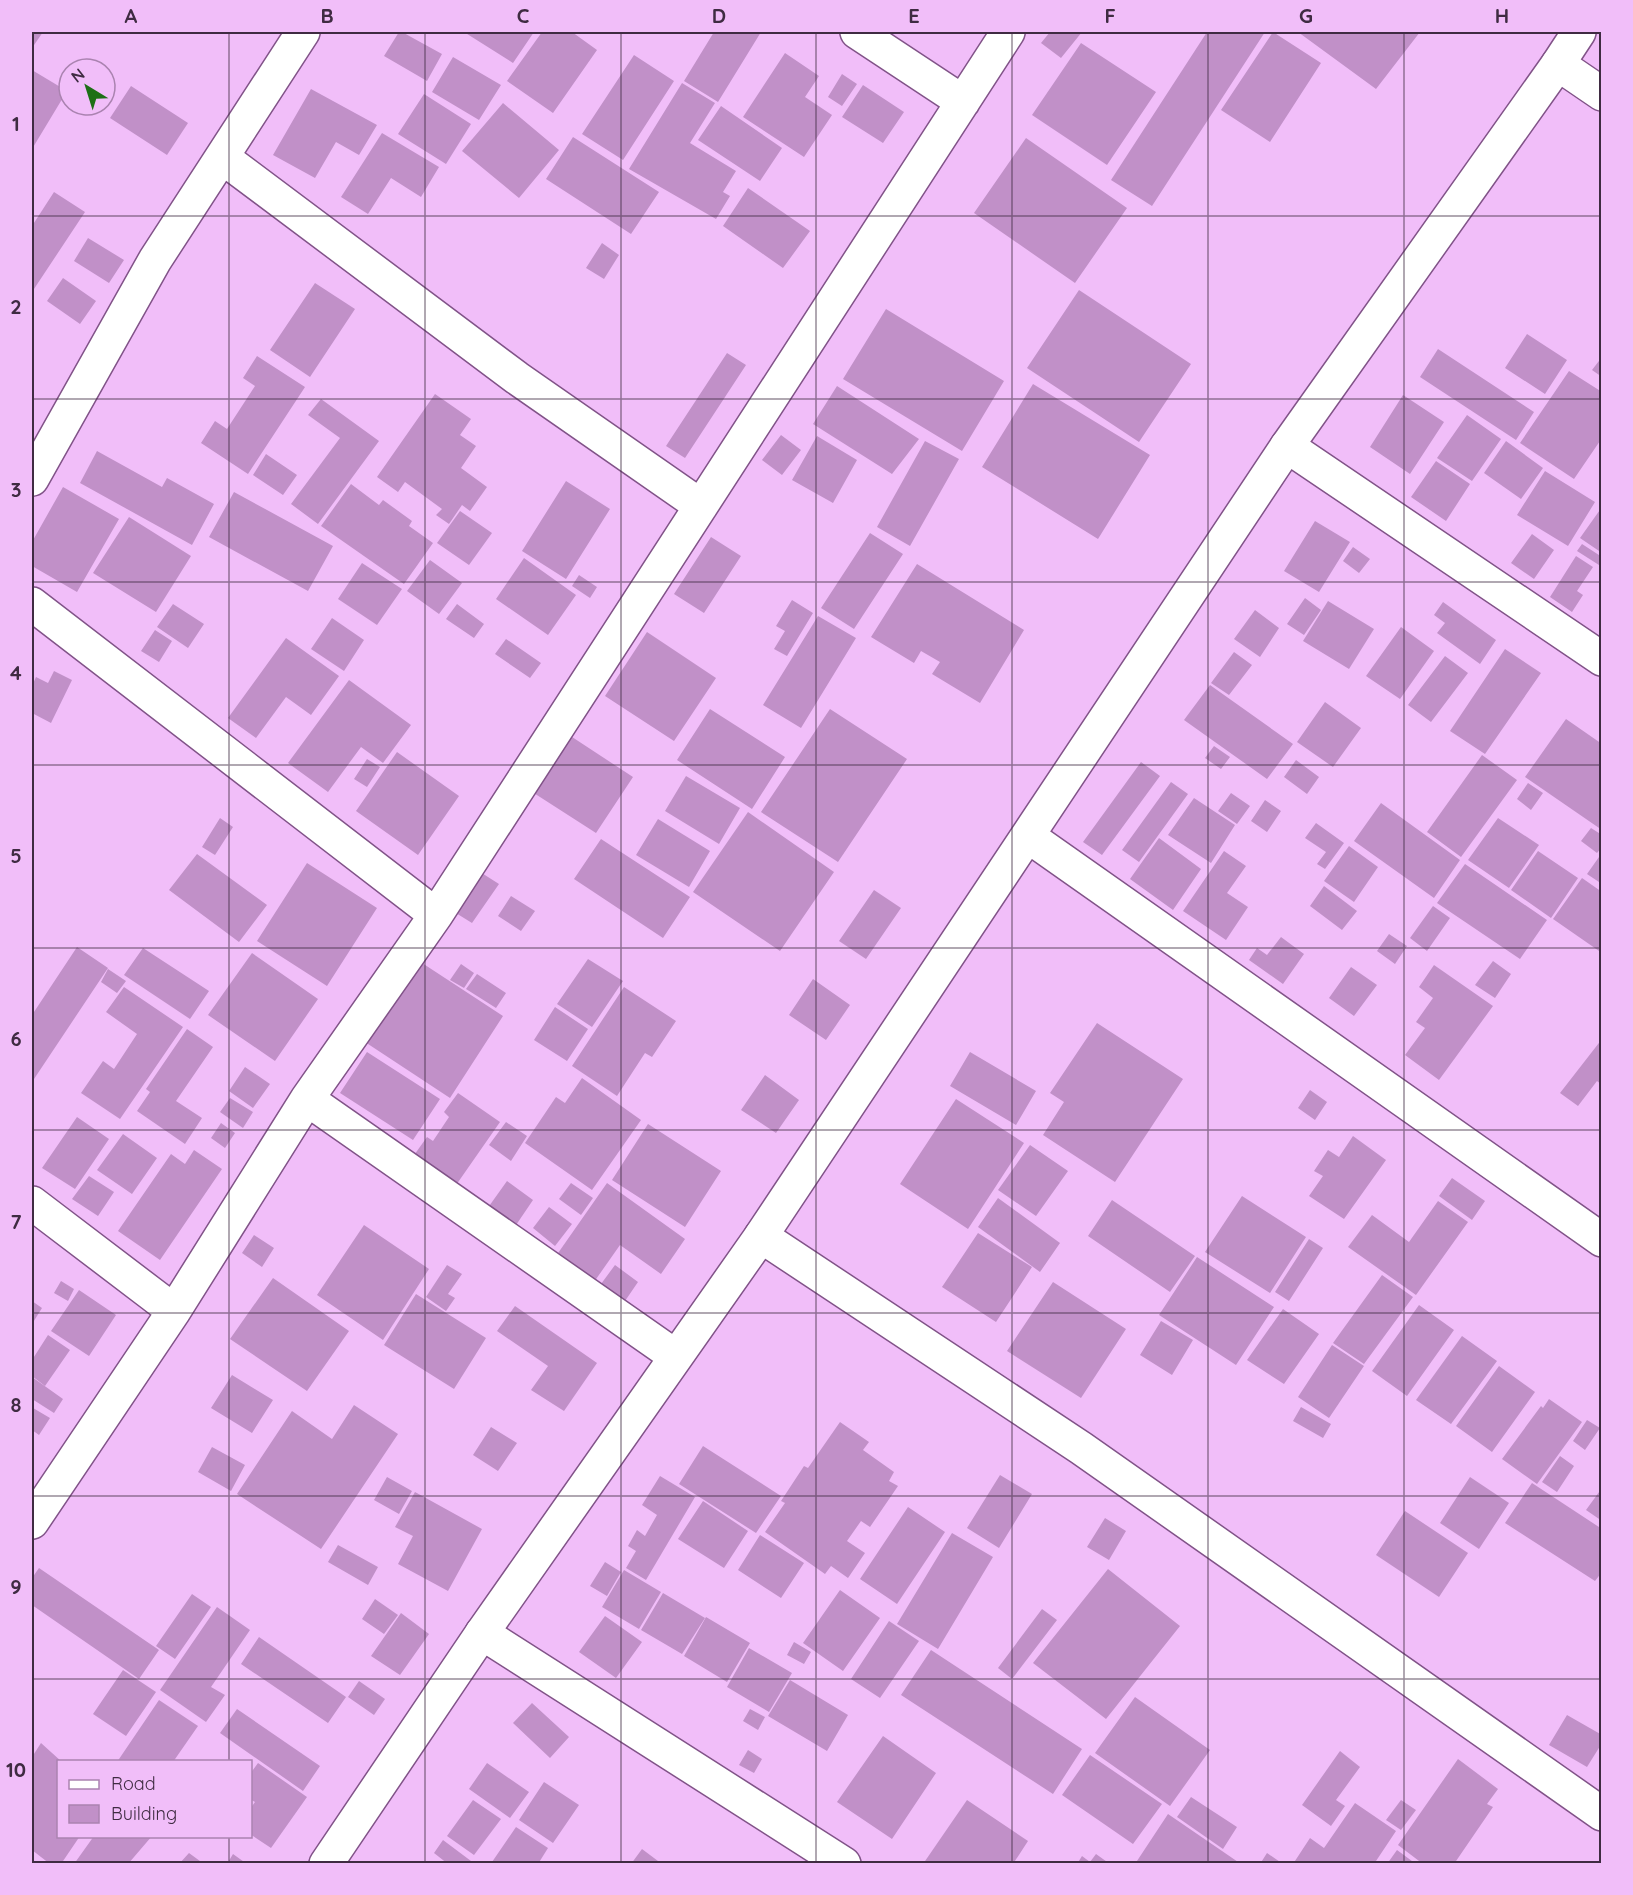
<svg xmlns="http://www.w3.org/2000/svg" width="1633" height="1895" font-family="Quicksand,sans-serif">
	<style>
		.building { fill: #c190c8 }
		.lines { fill: none; stroke-linecap: round; stroke-linejoin: round }
		.minor-casing { stroke: #815388; stroke-width: 36 }
		.tertiary-casing { stroke: #815388; stroke-width: 36 }
		.minor { stroke: #fff; stroke-width: 33 }
		.tertiary { stroke: #fff; stroke-width: 33 }
		.grid { fill: none; stroke: #3f2b42; stroke-width: 1.5; stroke-opacity: 0.55 }
		.neatline { fill: none; stroke: #3f2b42; stroke-width: 2 }
		.grid-label { font-size: 20px; text-anchor: middle; font-weight: bold; fill: #3f2b42 }
	</style>
	<rect width="100%" height="100%" fill="#f1bef9"/>
	<path class="building" d="M32,32H43L32,48Z
		M399,32H402L442,54L427,81L384,56Z
		M464,32H534L513,63Z
		M542,32H572L597,50L553,113L507,81Z
		M714,32H761L718,102L684,81Z
		M1050,32H1082L1061,58L1041,43Z
		M1207,32H1265L1152,206L1111,180Z
		M1273,32L1321,63L1270,142L1221,110Z
		M1298,32H1420L1376,89Z
		M1081,43L1156,92L1107,165L1032,115Z
		M785,53L819,76L805,97L832,115L804,157L743,117Z
		M634,55L674,81L623,160L582,134Z
		M453,57L501,85L479,120L432,92Z
		M32,70L67,91L32,149Z
		M842,74L857,84L842,106L828,97Z
		M682,83L715,103L690,143L736,171L723,192L730,196L716,219L629,169Z
		M863,85L904,112L883,143L842,117Z
		M131,86L188,123L167,155L110,118Z
		M311,89L377,125L359,155L336,142L315,178L273,155Z
		M424,94L471,124L446,164L398,134Z
		M503,103L559,150L519,198L462,151Z
		M721,106L782,148L760,181L698,140Z
		M382,133L439,167L421,197L391,178L368,214L341,197Z
		M573,137L659,192L631,234L546,179Z
		M1026,138L1127,208L1075,283L974,213Z
		M748,188L810,231L783,268L723,226Z
		M54,192L85,212L32,292V226Z
		M88,238L124,260L109,283L74,261Z
		M602,243L619,255L604,279L586,268Z
		M63,278L96,301L80,324L47,301Z
		M315,283L355,309L310,377L270,350Z
		M1079,290L1191,364L1139,442L1027,368Z
		M886,309L1004,381L962,451L843,379Z
		M1527,334L1567,360L1545,394L1505,368Z
		M1438,349L1534,412L1516,440L1420,377Z
		M727,353L746,365L685,458L666,446Z
		M257,356L305,387L248,474L201,443L215,421L227,429L255,386L243,378Z
		M1602,357V377L1592,370Z
		M1569,371L1602,392V438L1574,479L1520,443Z
		M1033,384L1150,455L1098,539L982,467Z
		M837,386L919,439L892,474L813,424Z
		M435,394L471,419L460,435L476,446L461,468L487,487L470,511L462,505L449,524L436,515L442,509L405,482L398,492L377,477Z
		M1403,395L1444,422L1410,474L1370,447Z
		M321,399L379,441L318,524L291,504L340,438L308,415Z
		M1467,415L1501,439L1472,481L1437,458Z
		M781,435L801,450L782,475L762,460Z
		M817,436L857,460L833,503L792,480Z
		M925,441L959,459L910,546L877,527Z
		M1506,441L1543,468L1521,499L1484,473Z
		M97,451L162,487L167,478L214,504L192,545L80,483Z
		M266,454L297,475L283,495L253,475Z
		M1436,461L1470,484L1446,521L1411,497Z
		M1545,471L1595,502L1568,546L1517,515Z
		M566,481L610,509L566,579L522,551Z
		M351,484L379,505L383,500L412,521L409,526L433,543L404,584L321,526Z
		M63,487L119,519L77,592L32,566V542Z
		M234,492L333,546L308,591L209,537Z
		M1602,507V553L1580,538Z
		M460,511L492,533L469,565L437,543Z
		M129,517L191,556L156,612L93,573Z
		M1315,521L1350,542L1319,592L1284,571Z
		M870,533L903,554L854,629L821,608Z
		M1532,534L1554,550L1534,579L1511,563Z
		M711,537L741,556L704,613L674,594Z
		M1582,544L1602,557L1599,565L1577,551Z
		M1353,547L1370,559L1359,573L1343,561Z
		M1576,556L1593,567L1577,591L1583,595L1572,612L1550,597Z
		M524,558L576,595L548,635L496,599Z
		M430,560L462,583L439,614L407,591Z
		M362,563L402,589L377,625L338,599Z
		M917,564L1024,630L980,703L932,674L940,662L921,651L914,663L871,637Z
		M579,575L597,587L590,598L572,586Z
		M1305,598L1321,610L1304,635L1287,624Z
		M792,600L813,613L787,656L774,649L785,631L776,626Z
		M1328,601L1374,629L1349,669L1303,641Z
		M1443,602L1496,640L1480,664L1437,633L1445,623L1434,615Z
		M173,604L204,624L188,648L157,627Z
		M457,604L484,624L474,638L446,619Z
		M1255,610L1279,628L1260,657L1234,639Z
		M818,616L856,638L801,728L763,705Z
		M332,618L364,640L344,671L311,649Z
		M1401,627L1434,651L1400,699L1366,676Z
		M155,630L172,641L159,662L141,651Z
		M647,632L716,678L674,741L605,696Z
		M286,638L339,676L311,715L286,697L256,738L228,718Z
		M506,639L541,663L530,678L495,654Z
		M1505,649L1541,673L1485,754L1450,731Z
		M1234,652L1252,665L1229,695L1211,683Z
		M1445,656L1468,673L1431,722L1408,705Z
		M54,671L72,680L51,723L32,713V686L36,677L48,683Z
		M349,680L411,725L383,763L361,747L328,792L288,763Z
		M1210,685L1293,744L1267,779L1184,720Z
		M1325,702L1361,728L1333,767L1297,742Z
		M710,709L785,757L752,809L677,760Z
		M830,709L907,759L838,862L761,812Z
		M1566,719L1602,744V830L1525,777Z
		M569,735L633,777L596,833L526,788Z
		M1214,746L1230,757L1221,769L1205,758Z
		M397,752L459,796L418,855L356,811Z
		M1482,755L1517,780L1461,857L1427,832Z
		M367,759L380,767L367,787L354,779Z
		M1296,760L1319,777L1307,794L1284,777Z
		M1141,762L1160,776L1102,855L1083,842Z
		M686,776L740,808L719,844L665,811Z
		M1171,782L1188,794L1139,862L1122,850Z
		M1528,783L1543,793L1531,810L1517,799Z
		M1231,793L1250,806L1237,824L1218,811Z
		M1194,798L1235,825L1211,863L1168,835Z
		M1265,800L1281,811L1267,832L1251,821Z
		M1381,803L1460,860L1434,898L1354,841Z
		M748,812L834,872L780,951L693,892Z
		M220,818L233,827L215,855L202,847Z
		M1498,818L1539,845L1509,888L1468,860Z
		M658,819L710,851L689,887L636,855Z
		M1316,823L1344,843L1325,869L1317,864L1326,852L1305,838Z
		M1591,828L1602,835V847L1597,853L1581,841Z
		M1159,838L1201,869L1173,910L1130,879Z
		M601,839L690,897L663,938L574,879Z
		M1349,846L1378,867L1354,902L1324,881Z
		M1224,851L1246,866L1227,893L1248,907L1226,940L1183,911Z
		M1538,851L1578,878L1551,918L1511,890Z
		M197,854L267,905L239,942L169,890Z
		M1599,857L1602,859V884L1587,874Z
		M307,863L377,908L327,986L257,941Z
		M1465,864L1547,920L1520,959L1437,903Z
		M477,870L499,884L472,923L451,910Z
		M1582,878L1602,892V953L1553,919Z
		M1324,886L1357,911L1342,930L1310,906Z
		M874,890L901,908L866,959L839,941Z
		M511,896L535,911L521,931L498,916Z
		M1433,906L1450,918L1427,951L1410,938Z
		M1389,934L1407,946L1395,964L1377,951Z
		M1281,937L1304,954L1283,984L1249,960L1257,948L1267,955Z
		M77,947L108,968L32,1082V1015Z
		M143,948L209,991L190,1019L124,975Z
		M252,953L318,999L275,1061L208,1015Z
		M588,959L623,981L592,1027L557,1004Z
		M419,961L503,1016L450,1098L365,1042Z
		M1493,961L1511,974L1495,998L1475,985Z
		M461,964L474,973L464,988L450,980Z
		M1434,965L1493,1006L1439,1080L1405,1055L1425,1028L1416,1022L1433,998L1419,987Z
		M1351,967L1377,985L1354,1016L1329,998Z
		M108,969L126,981L117,993L101,982Z
		M477,974L506,993L496,1008L466,989Z
		M813,979L850,1005L826,1040L789,1015Z
		M124,987L183,1027L120,1119L81,1093L103,1061L114,1069L137,1034L106,1012Z
		M624,987L676,1021L652,1057L645,1053L617,1096L572,1066Z
		M555,1007L588,1029L567,1061L534,1040Z
		M1097,1023L1183,1079L1115,1182L1043,1135L1064,1102L1050,1093Z
		M187,1029L213,1047L176,1101L202,1118L185,1144L137,1111L150,1092L146,1089Z
		M1602,1039V1085L1597,1081L1578,1106L1560,1093Z
		M367,1052L440,1099L413,1140L340,1093Z
		M970,1052L1036,1091L1016,1125L950,1086Z
		M245,1067L270,1084L253,1108L229,1091Z
		M765,1075L799,1100L776,1133L741,1110Z
		M582,1078L641,1120L592,1190L525,1143L556,1097L565,1103Z
		M1310,1090L1327,1102L1315,1120L1298,1108Z
		M458,1093L500,1122L454,1188L412,1158L427,1137L433,1141L449,1117L444,1112Z
		M230,1098L253,1112L243,1128L220,1112Z
		M956,1099L1024,1143L968,1229L900,1184Z
		M77,1117L109,1139L75,1189L42,1168Z
		M506,1122L527,1136L511,1161L489,1145Z
		M221,1123L235,1133L225,1148L211,1138Z
		M648,1124L721,1171L685,1227L612,1180Z
		M123,1134L157,1158L132,1194L97,1170Z
		M1353,1136L1386,1160L1344,1219L1309,1196L1323,1176L1314,1171L1328,1150L1339,1157Z
		M1030,1145L1068,1171L1036,1216L998,1190Z
		M194,1150L222,1169L160,1260L118,1231L171,1154L185,1164Z
		M89,1176L114,1192L98,1216L72,1199Z
		M1452,1178L1485,1201L1472,1220L1439,1196Z
		M507,1181L533,1200L514,1228L487,1209Z
		M571,1183L593,1198L581,1215L559,1199Z
		M607,1183L685,1239L661,1274L620,1245L594,1282L556,1256Z
		M1242,1196L1306,1237L1270,1293L1205,1252Z
		M998,1198L1060,1243L1040,1272L978,1227Z
		M1112,1200L1195,1256L1170,1292L1088,1236Z
		M1438,1201L1468,1222L1416,1295L1348,1247L1372,1215L1409,1242Z
		M549,1207L572,1224L555,1246L533,1228Z
		M364,1225L429,1269L383,1340L317,1295Z
		M978,1233L1032,1267L996,1322L942,1287Z
		M254,1235L274,1248L262,1267L242,1253Z
		M1309,1239L1323,1248L1289,1301L1275,1292Z
		M1197,1257L1274,1307L1236,1365L1159,1315Z
		M447,1265L462,1274L448,1294L455,1298L446,1311L426,1297Z
		M615,1265L638,1282L625,1301L601,1284Z
		M1382,1275L1413,1297L1364,1364L1333,1343Z
		M273,1278L349,1331L307,1391L230,1339Z
		M61,1281L74,1289L68,1301L54,1293Z
		M1053,1282L1126,1329L1081,1398L1007,1351Z
		M79,1290L116,1315L89,1356L51,1331Z
		M416,1294L486,1338L454,1389L384,1345Z
		M32,1301L42,1308L32,1324Z
		M1419,1305L1454,1330L1407,1396L1372,1371Z
		M515,1306L597,1363L564,1411L531,1390L548,1366L497,1331Z
		M1283,1309L1319,1334L1284,1384L1247,1360Z
		M1161,1321L1193,1340L1172,1375L1140,1355Z
		M48,1335L70,1350L45,1386L32,1376V1360Z
		M1462,1336L1497,1361L1451,1424L1416,1400Z
		M1332,1345L1364,1366L1329,1418L1298,1397Z
		M1499,1366L1535,1392L1492,1452L1456,1426Z
		M232,1375L273,1400L252,1433L211,1408Z
		M32,1377L63,1399L54,1413L32,1399Z
		M1549,1399L1582,1422L1537,1484L1502,1459L1541,1406L1543,1408Z
		M354,1405L398,1434L321,1549L237,1494L292,1411L332,1439Z
		M1301,1407L1331,1424L1323,1438L1293,1421Z
		M33,1408L50,1418L39,1435L32,1430Z
		M1587,1420L1600,1428L1585,1450L1573,1441Z
		M840,1422L869,1442L863,1450L894,1472L889,1481L898,1486L870,1527L861,1521L847,1541L865,1553L848,1578L831,1566L825,1574L765,1532L785,1503L781,1501L804,1466L808,1468Z
		M491,1427L517,1443L498,1471L473,1455Z
		M703,1446L781,1496L756,1533L679,1484Z
		M212,1447L245,1465L231,1491L198,1472Z
		M1560,1456L1574,1466L1557,1492L1542,1482Z
		M1000,1475L1032,1494L999,1548L967,1528Z
		M660,1476L695,1497L646,1580L626,1568L636,1551L628,1546L637,1530L645,1536L657,1515L642,1505Z
		M387,1477L412,1491L399,1514L374,1500Z
		M1470,1477L1509,1503L1479,1549L1440,1523Z
		M1532,1483L1602,1529V1572L1595,1581L1505,1523Z
		M1602,1488V1521L1586,1510Z
		M415,1492L482,1529L448,1591L398,1564L413,1536L395,1527Z
		M703,1501L748,1531L724,1568L678,1539Z
		M908,1507L945,1532L897,1604L860,1579Z
		M1405,1511L1468,1553L1439,1597L1376,1555Z
		M1105,1518L1126,1531L1109,1560L1087,1547Z
		M952,1533L993,1557L938,1649L897,1624Z
		M760,1535L804,1563L781,1598L738,1570Z
		M338,1545L378,1567L368,1585L328,1562Z
		M605,1562L621,1572L607,1596L590,1586Z
		M39,1568L159,1650L139,1679L32,1605V1578Z
		M1108,1569L1180,1626L1106,1719L1033,1663Z
		M624,1570L661,1592L639,1629L602,1607Z
		M840,1590L880,1618L843,1671L803,1643Z
		M663,1593L705,1618L682,1654L641,1630Z
		M192,1594L211,1607L175,1659L156,1646Z
		M375,1599L398,1615L384,1634L362,1619Z
		M217,1607L250,1630L211,1687L225,1695L206,1722L160,1690Z
		M1042,1609L1057,1620L1012,1679L998,1668Z
		M401,1613L429,1634L400,1675L371,1656Z
		M605,1616L642,1642L616,1678L579,1652Z
		M706,1617L750,1643L727,1682L684,1656Z
		M889,1621L919,1641L880,1698L851,1679Z
		M259,1637L346,1697L328,1723L241,1664Z
		M794,1642L811,1652L804,1664L787,1655Z
		M749,1648L792,1673L769,1712L727,1687Z
		M931,1650L1082,1749L1053,1794L901,1695Z
		M123,1670L156,1692L126,1736L93,1714Z
		M790,1680L848,1715L827,1751L768,1716Z
		M359,1681L385,1699L374,1715L348,1697Z
		M1135,1697L1210,1750L1170,1806L1095,1753Z
		M159,1700L198,1726L173,1762H117Z
		M532,1703L569,1737L550,1758L513,1723Z
		M237,1709L320,1766L303,1791L220,1733Z
		M750,1709L765,1717L758,1730L743,1721Z
		M1567,1715L1602,1735V1743L1587,1767L1549,1745Z
		M883,1736L936,1773L892,1839L837,1802Z
		M41,1743L62,1762H58V1836H80L61,1864H50L32,1850V1757Z
		M748,1750L762,1759L754,1773L739,1765Z
		M1340,1751L1360,1767L1336,1800L1345,1806L1331,1826L1302,1805Z
		M1090,1755L1162,1804L1133,1844L1062,1795Z
		M1458,1759L1498,1789L1487,1804L1493,1807L1454,1864H1423L1398,1845Z
		M258,1763L307,1797L271,1848L250,1834V1809L255,1802L250,1799V1774Z
		M487,1763L529,1792L510,1818L469,1789Z
		M544,1782L579,1805L553,1843L519,1820Z
		M1191,1797L1237,1827L1223,1849L1177,1817Z
		M473,1800L501,1819L474,1855L447,1836Z
		M967,1800L1028,1841L1013,1864H923Z
		M1401,1800L1416,1810L1401,1830L1386,1820Z
		M1355,1803L1396,1831L1374,1864H1293L1310,1838L1324,1848Z
		M1168,1814L1241,1864H1135Z
		M516,1827L548,1848L538,1864H494L492,1862Z
		M94,1836H152L128,1864H74Z
		M443,1840L471,1861L469,1864H448L434,1853Z
		M642,1849L662,1864H631Z
		M1397,1850L1416,1864H1387Z
		M189,1853L204,1864H179Z
		M1267,1853L1283,1864H1260Z
		M233,1854L247,1864H227Z
		M1096,1854L1110,1864H1077L1082,1856L1090,1862Z"/>
	<g class="lines">
		<defs>
			<path id="minor" d="M857,32L963,102
				M1558,64L1602,94
				M222,157L517,378L701,506
				M1287,446L1602,659
				M32,479L155,260L303,32
				M32,604L436,915
				M1028,836L1602,1240
				M307,1099L675,1356
				M32,1203L174,1311
				M761,1236L1081,1448L1602,1814
				M32,1522L174,1311L307,1099L436,915L1008,32
				M482,1633L844,1864"/>
			<path id="tertiary" d="M326,1864L482,1633L761,1236L1287,446L1558,64L1579,32"/>
		</defs>
		<use href="#minor" class="minor-casing"/>
		<use href="#tertiary" class="tertiary-casing"/>
		<use href="#minor" class="minor"/>
		<use href="#tertiary" class="tertiary"/>
	</g>
	<path class="grid" d="M229,32V1762M425,32V1864M621,32V1864M816,32V1864M1012,32V1864M1208,32V1864M1404,32V1864M32,216H1602M32,399H1602M32,582H1602M32,765H1602M32,948H1602M32,1130H1602M32,1313H1602M32,1496H1602M32,1679H1602M229,1836V1864"/>
	<rect width="1633" height="1895" fill="none" stroke="#f1bef9" stroke-width="66"/>
	<rect x="57" y="1760" width="195" height="78" fill="#f1bef9" stroke="#aa83b0" stroke-width="1.5"/>
	<rect x="69" y="1780" width="30" height="9" fill="#ffffff" stroke="#aa83b0" stroke-width="1.5"/>
	<text x="111" y="1790" font-size="18" fill="#3f2b42">Road</text>
	<rect x="69" y="1805" width="30" height="18" fill="#c190c8" stroke="#aa83b0" stroke-width="1.5"/>
	<text x="111" y="1820" font-size="18" fill="#3f2b42">Building</text>
	<g transform="translate(87 87) rotate(322)"><circle r="28" fill="#f1bef9" stroke="#aa83b0" stroke-width="1.5"/>
	<path d="M0-4.5L10 22L0 15L-10 22Z" fill="#1d6f16"/>
	<text y="-9" font-size="16" font-weight="bold" text-anchor="middle" fill="#3f2b42">N</text>
	</g>
	<rect x="33" y="33" width="1567" height="1829" class="neatline"/>
	<g class="grid-label">
		<text x="131" y="23">A</text>
		<text x="327" y="23">B</text>
		<text x="523" y="23">C</text>
		<text x="719" y="23">D</text>
		<text x="914" y="23">E</text>
		<text x="1110" y="23">F</text>
		<text x="1306" y="23">G</text>
		<text x="1502" y="23">H</text>
		<text x="16" y="131">1</text>
		<text x="16" y="314">2</text>
		<text x="16" y="497">3</text>
		<text x="16" y="680">4</text>
		<text x="16" y="863">5</text>
		<text x="16" y="1046">6</text>
		<text x="16" y="1229">7</text>
		<text x="16" y="1412">8</text>
		<text x="16" y="1594">9</text>
		<text x="16" y="1777">10</text>
	</g>
</svg>
